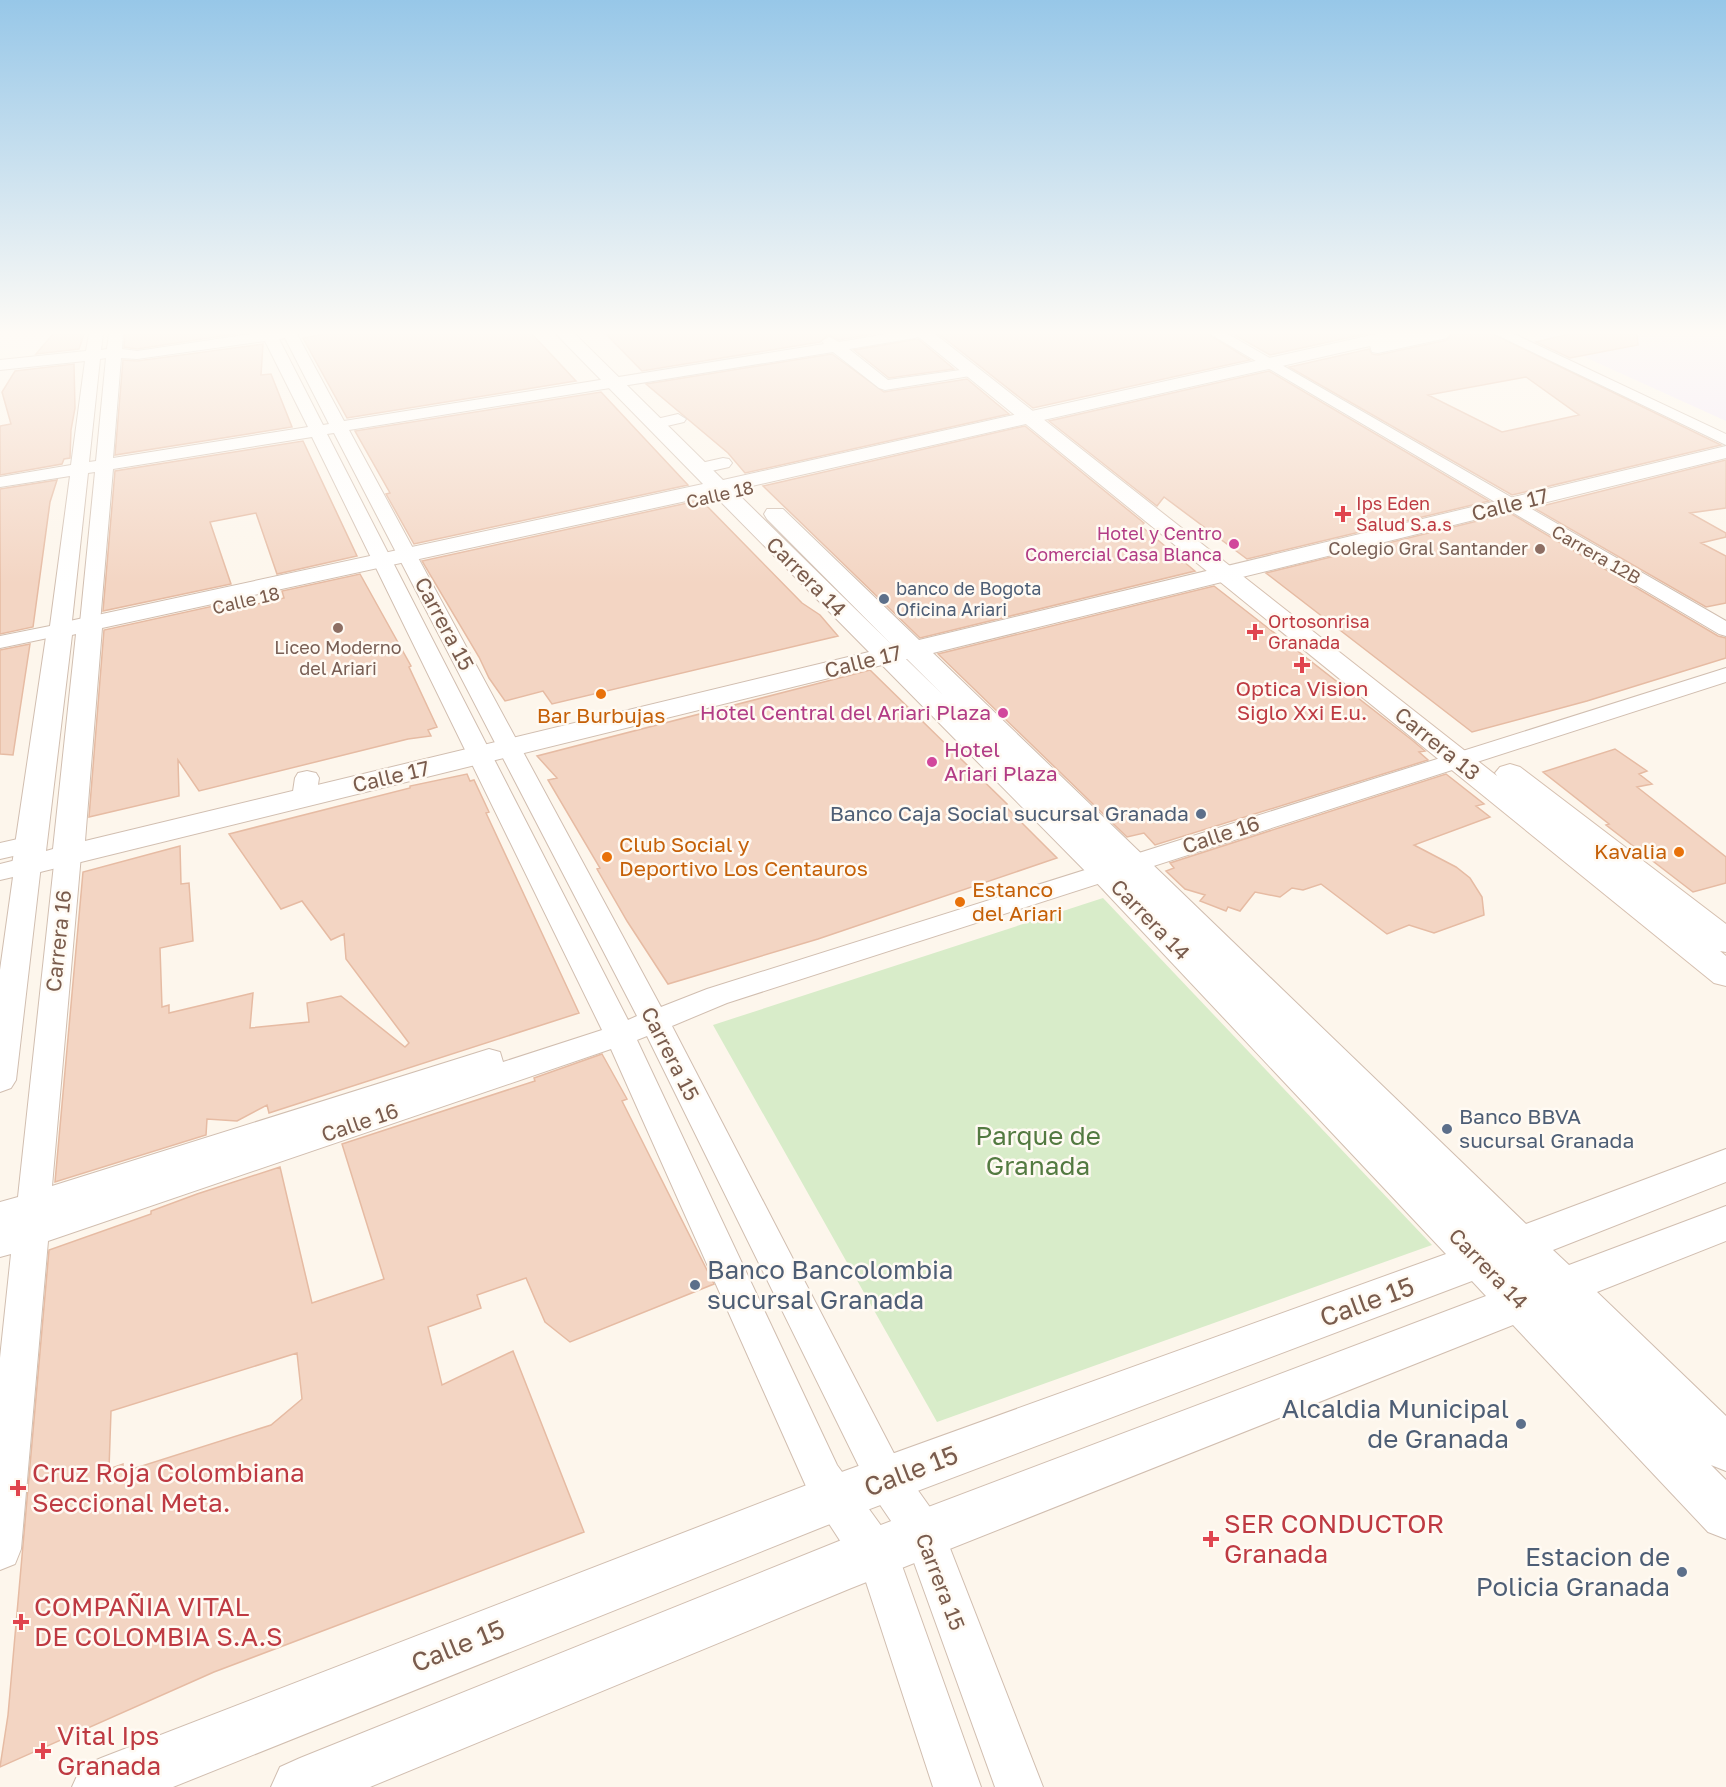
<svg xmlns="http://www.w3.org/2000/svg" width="1726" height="1787" font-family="'Golos Text',sans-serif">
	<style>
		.education { fill: #f3e8fa }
		.green { fill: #d8ecc9 }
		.building { fill: #f3d5c3; stroke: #e6bba3; stroke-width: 1.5; fill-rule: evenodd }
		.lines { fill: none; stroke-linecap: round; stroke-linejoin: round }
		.minor-casing { stroke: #d1beb0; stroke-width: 2 }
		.tertiary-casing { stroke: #d1beb0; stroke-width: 2 }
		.secondary-casing { stroke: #d6c0b0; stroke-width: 2 }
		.minor { fill: #fff; fill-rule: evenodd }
		.tertiary { fill: #fff; fill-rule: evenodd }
		.secondary { fill: #fff; fill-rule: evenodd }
		.health-dot { fill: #e0444e; stroke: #fffaf3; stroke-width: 2 }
		.hotel-dot { fill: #d1479c; stroke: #fffaf3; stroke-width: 2 }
		.education-dot { fill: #8d6e63; stroke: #fffaf3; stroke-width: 2 }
		.service-dot { fill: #5c6f8a; stroke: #fffaf3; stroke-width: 2 }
		.food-dot { fill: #e8710a; stroke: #fffaf3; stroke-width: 2 }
		.labels { text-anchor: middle; stroke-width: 5; stroke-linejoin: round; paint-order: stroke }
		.far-street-label { font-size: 18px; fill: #7a5c4d; stroke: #fffaf3 }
		.far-health-label { font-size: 18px; fill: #be3a42; stroke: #fffaf3; text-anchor: start }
		.far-hotel-label { font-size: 18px; fill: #b23c85; stroke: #fffaf3; text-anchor: end }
		.far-education-label { font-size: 18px; fill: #785e54; stroke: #fffaf3; text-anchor: end }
		.far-service-label { font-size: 18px; fill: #4e5e75; stroke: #fffaf3; text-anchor: start }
		.street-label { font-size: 21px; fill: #7a5c4d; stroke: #fffaf3 }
		.health-label { font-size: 21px; fill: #be3a42; stroke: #fffaf3 }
		.hotel-label { font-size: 21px; fill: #b23c85; stroke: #fffaf3; text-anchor: end }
		.food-label { font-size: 21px; fill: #c56008; stroke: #fffaf3; text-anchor: start }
		.service-label { font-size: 21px; fill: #4e5e75; stroke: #fffaf3; text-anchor: end }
		.near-park-label { font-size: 26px; fill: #537a41; stroke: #fffaf3 }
		.near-service-label { font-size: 26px; fill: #4e5e75; stroke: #fffaf3; text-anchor: end }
		.near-street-label { font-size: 26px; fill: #7a5c4d; stroke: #fffaf3 }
		.near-health-label { font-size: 26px; fill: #be3a42; stroke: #fffaf3; text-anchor: start }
	</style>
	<rect width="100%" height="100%" fill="#fdf6ec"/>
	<path class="education" d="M1534,334H1726V421Z"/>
	<path class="green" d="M1103,898L1432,1245L937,1422L713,1025Z"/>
	<path class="building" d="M53,334H84L79,349L36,354Z
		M125,334H235L137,349L124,347Z
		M325,334H532L576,381L347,418L303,338Z
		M606,334H872L839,340L828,335L820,342L642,371Z
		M939,334H1208L1250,360L1033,408Z
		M1233,334H1365L1270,355Z
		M1452,334H1493L1721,445L1512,495L1289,367L1369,349L1372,354L1378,355L1447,340ZM1526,377L1579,415L1502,432L1428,395Z
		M1569,334H1637L1638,345L1570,358L1536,342Z
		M918,339L954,369L889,378L854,350Z
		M263,344L261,375L271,374L292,427L115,455L123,360L137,361Z
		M832,354L884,392L967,379L1009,414L745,473L728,453L646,384Z
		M74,364L75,408L71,430L70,458L64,459L62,464L0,475V426L11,424L2,392L15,371Z
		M1269,371L1489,501L1247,559L1164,497L1157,506L1049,421Z
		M601,392L688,485L414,544L386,494L390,493L355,431Z
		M1025,426L1144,523L1141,526L1195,571L920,638L763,486Z
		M303,441L357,556L277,574L256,513L210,522L231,584L103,611L115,471Z
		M1726,460V508L1690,513L1726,533V537L1701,543L1726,556V603L1706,607L1534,508Z
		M57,480L50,502L33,627L0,634V489Z
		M701,500L802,603L820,615L838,636L552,704L543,691L505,701L489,678L479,657L422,561Z
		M1510,513L1718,636L1726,638V658L1587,701L1472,732L1266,573Z
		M360,574L411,666L409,667L437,727L428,730L431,736L408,739L199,791L178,760L179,796L89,817L104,630L236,601L239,608L284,598L282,591Z
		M1214,586L1412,740L1425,751L1419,752L1428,760L1155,845L1144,833L1127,837L938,654Z
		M30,644L13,755L0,754V650Z
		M870,670L1007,804L1004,805L1057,858L818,939L668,984L627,921L597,869L600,868L548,780L557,778L537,756Z
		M1615,749L1647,771L1639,774L1652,784L1637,787L1726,857V883L1693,892L1606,825L1609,824L1543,772Z
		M467,774L470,781L474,780L489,812L486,813L579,1013L269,1113L267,1105L237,1121L207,1119L206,1135L55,1182L83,872L180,846L181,884L189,883L193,941L160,948L162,1007L169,1005V1013L253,993L250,1028L309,1022L307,1003L341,996L405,1047L409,1043L346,959L344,934L331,940L302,901L281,909L229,834L410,788V786Z
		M1446,774L1484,804L1476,806L1490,817L1414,845L1456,867L1470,878L1482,897L1484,915L1434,933L1409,925L1387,934L1321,884L1303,890L1292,888L1280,897L1255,892L1240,911L1228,907L1226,911L1200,901L1205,895L1185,889L1166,871L1174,868L1170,863Z
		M602,1054L627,1099L622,1101L714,1284L570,1342L545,1322L526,1278L477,1295L481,1308L428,1327L442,1385L513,1351L584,1532L214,1672L0,1767L8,1715L49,1250L151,1214V1211L197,1194L280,1167L312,1303L384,1279L342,1144L535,1081L534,1078ZM297,1353L302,1399L271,1425L123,1472V1464L109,1469L111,1411Z"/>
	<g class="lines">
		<defs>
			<path id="minor" d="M89,334H103L101,350L107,349L109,334H123L122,349L137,351L251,334H297L344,421L824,344L822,341L829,337L839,342L887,334H922L915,338L849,349L888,380L975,368L978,371L975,374L970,376L885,390L879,388L833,352L349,430L661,1007L707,989L1726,668V682L727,1003L672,1026L900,1465L939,1520L1043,1787H995L908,1546L872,1493L647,1036L637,1040L837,1465L890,1538L900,1560L981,1787H933L865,1579L809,1493L611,1049L48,1241L21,1549L15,1564L0,1570V1358L11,1254L0,1257V1202L18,1197L55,855L59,849L68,847L77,849L81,855L52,1186L489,1049L500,1052L503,1062L602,1030L312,437L113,469L100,623L97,627H83L80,623L95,472L88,473L71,630L67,634L0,648V636L50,626L70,476L0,487V477L71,465L85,361L0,370V360L86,351ZM285,338L329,424L323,425L279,339ZM265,341L308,427L113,458L121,358L137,359ZM106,358L96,461L89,462L100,359ZM334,433L637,1016L628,1020L327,434Z
				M1210,334H1228L1726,621V636L1719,634Z
				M1495,334H1514L1726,434V445Z
				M678,414L686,419L684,422L654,429L646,424L648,421Z
				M723,458L729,459L732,463L729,467L698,474L689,469L692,465Z
				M307,771L316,773L319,778L316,798L313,803L304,805L295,803L292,798L295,778L298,773Z
				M31,836L40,838L44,844L40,850L0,859V843Z
				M28,857L37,859L41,865L16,1080L11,1088L0,1092V970L13,877L0,880V864Z"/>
			<path id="tertiary" d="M556,334H575L723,480L1376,334H1450L1447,338L1378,353L1372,352L1370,346L734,490L893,646L767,519L764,514L767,509H783L919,640L1726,446V458L933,653L1526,1224L1726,1149V1182L1553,1250L1569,1265L1726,1206V1241L1597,1292L1726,1416V1471L1711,1465L1726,1480V1539L1708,1532L1513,1325L849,1589L370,1787H271L280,1767L300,1758L849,1537L1486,1296L1472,1281L825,1526L173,1787H72L81,1767L101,1758L825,1478L1446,1254L1094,880L882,665L28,875L17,872L12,865L47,630L51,625L703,484ZM714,495L869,652L85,841L102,628ZM76,634L53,849L46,851L72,635ZM906,659H907L943,695Z"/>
			<path id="secondary" d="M915,334H935L1497,776L1495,773L1500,767L1510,764L1520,767L1726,924V952L1720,951L1726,956V986L1714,983Z"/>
		</defs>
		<use href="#minor" class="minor-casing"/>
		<use href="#tertiary" class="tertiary-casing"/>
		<use href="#secondary" class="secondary-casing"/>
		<use href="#minor" class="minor"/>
		<use href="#tertiary" class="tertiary"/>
		<use href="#secondary" class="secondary"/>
	</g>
	<linearGradient id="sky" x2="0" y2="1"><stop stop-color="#97c7e8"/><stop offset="0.57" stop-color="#fefbf6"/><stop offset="1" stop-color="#fefbf6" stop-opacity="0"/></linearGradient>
	<rect width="1726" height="584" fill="url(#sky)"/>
	<g class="health-dot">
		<path d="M1340 505h6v6h6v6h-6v6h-6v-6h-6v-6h6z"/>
		<path d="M1252 623h6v6h6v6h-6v6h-6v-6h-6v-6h6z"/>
		<path d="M1299 656h6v6h6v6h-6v6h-6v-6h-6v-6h6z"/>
		<path d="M15 1479h6v6h6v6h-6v6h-6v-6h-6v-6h6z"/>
		<path d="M1208 1530h6v6h6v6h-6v6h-6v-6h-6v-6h6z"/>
		<path d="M18 1613h6v6h6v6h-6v6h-6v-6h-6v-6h6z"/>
		<path d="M40 1742h6v6h6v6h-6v6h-6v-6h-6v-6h6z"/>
	</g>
	<g class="hotel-dot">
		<circle cx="1234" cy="544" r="6"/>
		<circle cx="1003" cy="713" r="6"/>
		<circle cx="932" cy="762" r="6"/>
	</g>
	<g class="education-dot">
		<circle cx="1540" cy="549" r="6"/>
		<circle cx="338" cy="628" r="6"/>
	</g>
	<g class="service-dot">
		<circle cx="884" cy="599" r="6"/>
		<circle cx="1201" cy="814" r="6"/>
		<circle cx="1447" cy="1129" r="6"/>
		<circle cx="695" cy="1285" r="6"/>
		<circle cx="1521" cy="1424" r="6"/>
		<circle cx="1682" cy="1572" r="6"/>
	</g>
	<g class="food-dot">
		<circle cx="601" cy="694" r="6"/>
		<circle cx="1679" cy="852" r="6"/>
		<circle cx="607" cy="857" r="6"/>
		<circle cx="960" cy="902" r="6"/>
	</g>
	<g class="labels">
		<g class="far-street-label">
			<text transform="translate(720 495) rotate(-13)" y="6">Calle 18</text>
			<text transform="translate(1596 555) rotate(30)" y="6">Carrera 12B</text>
			<text transform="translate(246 601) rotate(-13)" y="6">Calle 18</text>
		</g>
		<g class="far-health-label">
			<text x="1356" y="510">Ips Eden<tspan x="1356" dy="21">Salud S.a.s</tspan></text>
			<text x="1268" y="628">Ortosonrisa<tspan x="1268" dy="21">Granada</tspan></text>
		</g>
		<g class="far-hotel-label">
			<text x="1222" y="540">Hotel y Centro<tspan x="1222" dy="21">Comercial Casa Blanca</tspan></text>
		</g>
		<g class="far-education-label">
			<text x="1528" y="555">Colegio Gral Santander</text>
			<text x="338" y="654" text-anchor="middle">Liceo Moderno<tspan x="338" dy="21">del Ariari</tspan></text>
		</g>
		<g class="far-service-label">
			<text x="896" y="595">banco de Bogota<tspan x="896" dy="21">Oficina Ariari</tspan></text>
		</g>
		<g class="street-label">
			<text transform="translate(1510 505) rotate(-14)" y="7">Calle 17</text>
			<text transform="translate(806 577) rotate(45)" y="7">Carrera 14</text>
			<text transform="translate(444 624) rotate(62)" y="7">Carrera 15</text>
			<text transform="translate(863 662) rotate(-14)" y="7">Calle 17</text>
			<text transform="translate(1437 744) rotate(39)" y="7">Carrera 13</text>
			<text transform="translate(391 777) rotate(-13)" y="7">Calle 17</text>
			<text transform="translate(1221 835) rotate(-18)" y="7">Calle 16</text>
			<text transform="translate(1150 920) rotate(46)" y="7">Carrera 14</text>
			<text transform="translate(59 941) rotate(-84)" y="7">Carrera 16</text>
			<text transform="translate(670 1054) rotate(63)" y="7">Carrera 15</text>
			<text transform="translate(360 1123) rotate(-19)" y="7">Calle 16</text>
			<text transform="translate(1488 1269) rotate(46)" y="7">Carrera 14</text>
			<text transform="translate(940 1582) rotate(69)" y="7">Carrera 15</text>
		</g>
		<g class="health-label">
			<text x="1302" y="696">Optica Vision<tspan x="1302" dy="24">Siglo Xxi E.u.</tspan></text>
		</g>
		<g class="hotel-label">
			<text x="991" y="720">Hotel Central del Ariari Plaza</text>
			<text x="944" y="757" text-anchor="start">Hotel<tspan x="944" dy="24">Ariari Plaza</tspan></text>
		</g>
		<g class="food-label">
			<text x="601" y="723" text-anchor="middle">Bar Burbujas</text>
			<text x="619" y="852">Club Social y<tspan x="619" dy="24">Deportivo Los Centauros</tspan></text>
			<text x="1667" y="859" text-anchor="end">Kavalia</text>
			<text x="972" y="897">Estanco<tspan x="972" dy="24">del Ariari</tspan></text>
		</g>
		<g class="service-label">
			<text x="1189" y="821">Banco Caja Social sucursal Granada</text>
			<text x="1459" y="1124" text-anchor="start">Banco BBVA<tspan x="1459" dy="24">sucursal Granada</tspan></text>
		</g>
		<g class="near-park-label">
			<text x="1038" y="1145">Parque de<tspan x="1038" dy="30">Granada</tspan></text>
		</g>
		<g class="near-service-label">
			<text x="707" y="1279" text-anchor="start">Banco Bancolombia<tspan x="707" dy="30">sucursal Granada</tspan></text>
			<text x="1509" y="1418">Alcaldia Municipal<tspan x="1509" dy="30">de Granada</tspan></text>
			<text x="1670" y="1566">Estacion de<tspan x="1670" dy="30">Policia Granada</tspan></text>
		</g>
		<g class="near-street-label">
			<text transform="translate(1367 1302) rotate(-20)" y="9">Calle 15</text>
			<text transform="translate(911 1471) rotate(-21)" y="9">Calle 15</text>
			<text transform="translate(458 1646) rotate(-22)" y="9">Calle 15</text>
		</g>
		<g class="near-health-label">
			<text x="32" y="1482">Cruz Roja Colombiana<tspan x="32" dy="30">Seccional Meta.</tspan></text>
			<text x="1224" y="1533">SER CONDUCTOR<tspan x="1224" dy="30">Granada</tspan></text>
			<text x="34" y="1616">COMPAÑIA VITAL<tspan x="34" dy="30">DE COLOMBIA S.A.S</tspan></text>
			<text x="57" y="1745">Vital Ips<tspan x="57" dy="30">Granada</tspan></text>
		</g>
	</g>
</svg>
